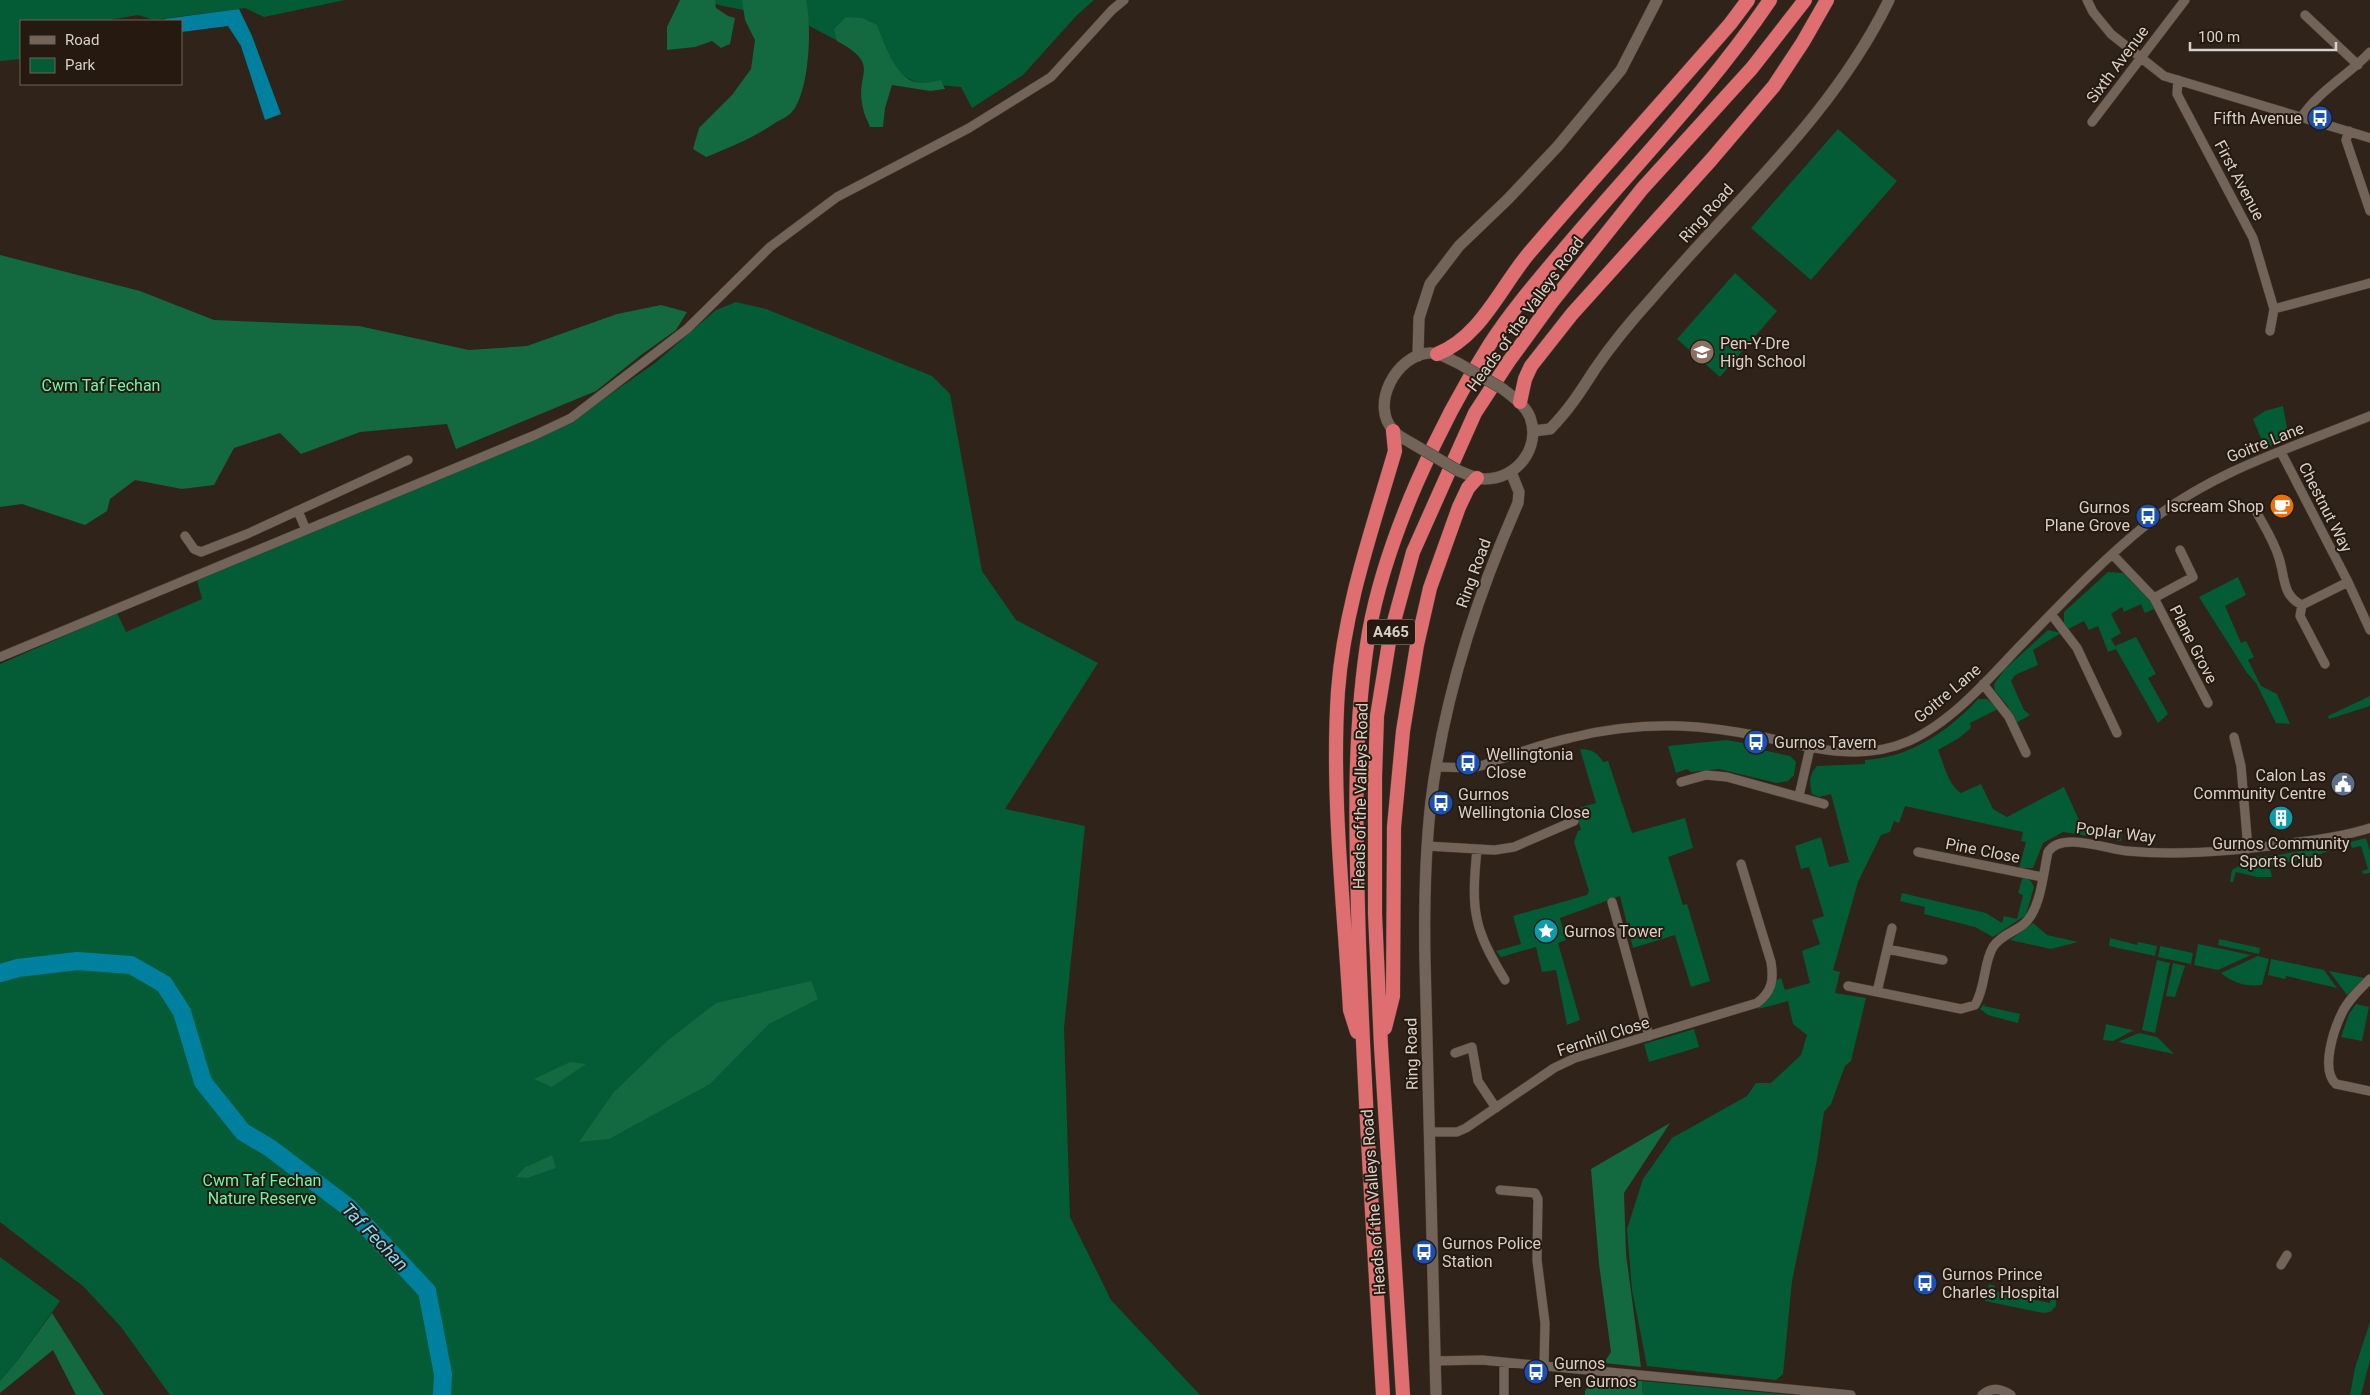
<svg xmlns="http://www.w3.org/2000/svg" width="2370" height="1395" font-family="Roboto,sans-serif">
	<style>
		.green { fill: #035c35 }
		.forest { fill: #136940 }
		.water { fill: #00809f }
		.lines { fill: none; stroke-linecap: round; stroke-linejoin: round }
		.river { stroke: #00809f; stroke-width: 18 }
		.minor-casing { stroke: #493f37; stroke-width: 10 }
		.tertiary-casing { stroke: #493f37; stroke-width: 12 }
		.trunk-casing { stroke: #493f37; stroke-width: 15 }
		.minor { stroke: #736459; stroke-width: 9 }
		.tertiary { stroke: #736459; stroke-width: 11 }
		.trunk { stroke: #df6e70; stroke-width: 14 }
		.tertiary-bridge-casing { stroke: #493f37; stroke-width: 12; stroke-linecap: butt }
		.tertiary-bridge { stroke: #736459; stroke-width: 11 }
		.labels { text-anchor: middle; stroke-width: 4; stroke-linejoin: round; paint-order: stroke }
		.shield { fill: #261a10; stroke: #a39992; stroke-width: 1 }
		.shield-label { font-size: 15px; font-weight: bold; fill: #d8d0c9 }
		.street-label { font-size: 16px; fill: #d8d0c9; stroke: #261a10 }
		.poi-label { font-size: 16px; fill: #d8d0c9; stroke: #261a10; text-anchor: start }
		.park-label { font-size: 16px; fill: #6ff6ab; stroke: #261a10 }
		.water-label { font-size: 18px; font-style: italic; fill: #85ddfd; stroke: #261a10 }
	</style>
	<rect width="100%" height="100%" fill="#302319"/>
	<path class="green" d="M0,0H345L264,17L245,8L154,20L138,15L104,21H21V59L0,61Z
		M703,0H1094L1077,15L1023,75L972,108L961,87L917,83L800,21L723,6Z
		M1838,129L1897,181L1811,280L1751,228Z
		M1735,273L1777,311L1720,377L1677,339Z
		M736,302L766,309L932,376L950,394L982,571L1016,620L1098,663L1005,809L1085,826L1064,1028L1070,1217L1111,1300L1200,1395H170L121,1327L84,1287L0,1222V664L117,613L126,632L202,599L197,580L569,423L655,363L716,310Z
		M2283,406L2289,439L2265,448L2253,419L2265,411Z
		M2108,572L2123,573L2151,602L2154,609L2145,613L2141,604L2124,612L2122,607L2111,614L2121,633L2111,639L2115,646L2136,637L2156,674L2148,678L2168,714L2158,723L2116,649L2108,652L2098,626L2089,630L2084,621L2068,629L2064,624V612Z
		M2238,577L2246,595L2225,606L2241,643L2246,641L2254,657L2248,660L2261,686L2277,694L2290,724L2276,723L2256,683L2247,673L2199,597Z
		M2048,630L2061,633L2033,650L2038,665L2015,675L2011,681L2024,710L2030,715L2016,723L2007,705L1995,691L1994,684L2005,669Z
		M2370,696V706L2329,719L2328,716Z
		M1978,699H1987L1998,709L1970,723L1971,728L1959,738L1938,750C1944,764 1948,785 1961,793L1981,784L1993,809L2007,817L2064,787L2084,831L2095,829H2122L2121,841L2063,832L2043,843L2033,868H2019L2026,842L2021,841L2023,832L1905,806L1899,823L1894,821L1890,832L1881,835L1858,882L1833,970L1840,972L1835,993L1866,998L1851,1061L1845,1066L1831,1104L1824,1112L1817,1160L1792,1281L1783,1374L1776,1380L1647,1366L1632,1290L1627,1229L1643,1179L1672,1138L1747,1096L1756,1083H1771L1801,1055L1807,1035L1793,1024L1788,1001L1758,1009L1771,996L1777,980L1781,978L1785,990L1810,983L1802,951L1820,944L1812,920L1824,916L1809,867L1801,869L1795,846L1821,837L1829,867L1849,862L1831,794L1819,797L1812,794C1809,782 1809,775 1817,766L1865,764V760C1909,758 1949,731 1978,699Z
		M1726,740L1756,745L1762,750L1790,756L1796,762L1794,775L1788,781L1777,783L1719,769L1691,772L1687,769L1676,773L1668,746Z
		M1580,749C1591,749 1597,752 1603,762L1608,761L1632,833L1685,818L1693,848L1668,857L1683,905L1687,904L1710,981L1691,987L1675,935L1633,948L1620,896L1560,918L1566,940L1558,943L1580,1020L1567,1025L1556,970L1542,972L1536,947L1501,957L1496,951L1521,944L1513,916L1587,895L1589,891L1574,842L1578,831L1581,830L1575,809L1596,803Z
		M2366,838L2370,851V873L2363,874L2362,871L2368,869L2361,846L2352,848L2350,842Z
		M2341,844C2331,854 2281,865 2266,865C2257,865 2248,862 2240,858L2278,855Z
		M2244,863L2270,868L2272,877H2257L2236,872L2233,882H2230L2232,870Z
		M2023,876L2031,881L2034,887L2026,915L1993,937L1975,927L1924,914L1925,907L1900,901L1902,893L1986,913L2002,923L2004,916L2017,919L2023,895L2018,893Z
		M2033,923L2047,935L2078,942L2051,949L2010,940Z
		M2110,938L2137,945L2138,942L2157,946L2155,956L2109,946Z
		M2219,939L2260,948L2259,954L2218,945Z
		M2198,944L2251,955L2218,970L2194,965Z
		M2160,946L2193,953L2191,964L2158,957Z
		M2258,956L2269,959L2262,985C2246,987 2233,983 2221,973Z
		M2271,959L2324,970L2337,988L2286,976L2285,979L2268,975Z
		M2157,960L2170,963L2155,1033L2142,1030Z
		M2173,963L2185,966L2175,997L2166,996Z
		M2329,971L2365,978L2347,995Z
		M1985,1003L1984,1006L2020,1014L2018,1023L1988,1015L1980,1009Z
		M2356,1004L2369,1007L2362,1041L2341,1037L2349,1014Z
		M2106,1024L2132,1030H2134L2113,1041L2103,1040Z
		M1694,1029L1699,1047L1649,1062L1644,1044Z
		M2139,1033L2157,1037L2174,1054L2118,1042Z
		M0,1257L60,1301L17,1361L0,1381Z
		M1989,1284L1995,1286L1994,1291L2050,1303L2053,1294L2056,1296V1306L2050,1312L2043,1313L1985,1301Z
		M2370,1322V1360L2361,1395H2350L2355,1368Z
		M1642,1381L1792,1395H1643Z"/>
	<path class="forest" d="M680,0H715L716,8L728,16L735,18L730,44L721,48L712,41L695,47L667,50V27Z
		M742,0H806C812,25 810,93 791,113C787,117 780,120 775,123C753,138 731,147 706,157L693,149L699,128L732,95L751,69L755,40L745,20Z
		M846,17L862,18L877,25C884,43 897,83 921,83C927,83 935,81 941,80L945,89L930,91L892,85L885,108L883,127H870C868,121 864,115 863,108C854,72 883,66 837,41L834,29Z
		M0,255L140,291L214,320L359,326L469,350L527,346L617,314L661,305L687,312L676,330L641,355L596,391L456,449L447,424L360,432L301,454L280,433L234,448L214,485L182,489L135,480L110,499L107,511L85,525L22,504L0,507Z
		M811,981L818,999L769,1024L710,1084L609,1139L579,1142L613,1093L667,1041L716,1003Z
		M570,1062L586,1064L552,1087L534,1079Z
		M1670,1123L1624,1193L1626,1254L1641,1367L1604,1363L1611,1352L1599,1264L1591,1169Z
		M552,1155L556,1168L527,1178L516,1177L524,1168Z
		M52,1313L104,1395H76L53,1350L0,1393V1381L17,1361Z
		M1595,1377L1642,1381L1643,1395H1585V1391Z"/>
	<path class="water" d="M239,9L252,36L281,114L265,120L241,46L228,26L181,32V21H166L164,19Z"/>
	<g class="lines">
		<path class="river" d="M0,973L18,968L77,961L131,965L164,984L182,1012L203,1082L243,1132L270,1148L348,1207L427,1291L443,1374L442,1395"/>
		<defs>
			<path id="minor" d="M2087,0L2093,12L2111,34L2164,76L2370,138
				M2305,15L2358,65
				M2178,80L2177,94L2253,238L2274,309L2270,331
				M2301,118C2318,91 2349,75 2370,52
				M2092,122L2185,0
				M2349,131L2346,140L2370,211
				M2274,309L2370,283
				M2281,452L2348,582L2370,630
				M298,511L306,530
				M2256,511C2264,526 2274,541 2279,558C2285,576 2282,596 2302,605L2300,616L2325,664
				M185,536L194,549L201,552L247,534L408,460
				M2113,555L2154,598L2208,703
				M2154,598L2193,577L2180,550
				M2302,605L2348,582
				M2051,614L2077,648L2117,733
				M0,657L535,435L571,418L687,329L770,247L837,197L969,128L1051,77L1112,10L1124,0
				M1983,684L2009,717L2026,753
				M2234,737L2241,766L2248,849
				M1437,767C1449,767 1462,768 1474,767C1484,766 1494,761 1504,758C1526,750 1547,743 1570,738C1605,729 1644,725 1680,726C1706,727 1733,731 1759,736C1809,747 1859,763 1909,741C1950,723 1987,681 2017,649C2058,607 2101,561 2147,524C2212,471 2294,447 2370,416
				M1681,782L1706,775L1727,777L1824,804
				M1799,796L1810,748
				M1427,846L1495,850L1514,847L1574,821
				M1477,849C1471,910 1473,928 1505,980
				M1918,852L2042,877
				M1612,902L1649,1036
				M1887,949L1943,960
				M2370,979C2360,989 2348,1000 2342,1013C2334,1029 2320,1070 2336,1084L2370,1091
				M1848,986L1961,1009L1975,1005C1986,987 1983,964 1993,947C2000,936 2014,932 2024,924C2041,909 2043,874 2048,852C2061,831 2106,849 2127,851C2182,856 2237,851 2291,843C2317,840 2345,836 2370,828
				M1877,992L1892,928
				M1455,1053L1472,1047L1478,1081L1496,1108
				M1429,1132H1457L1466,1128L1554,1068L1575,1058L1757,1003C1772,992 1774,980 1771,962L1741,864
				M1500,1190L1535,1193L1538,1199L1537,1260L1545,1323L1544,1366
				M2281,1265L2287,1255
				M1435,1361L1482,1360L1851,1395
				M1504,1395V1363
				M1982,1395C1991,1387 2001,1388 2011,1395"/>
			<path id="tertiary" d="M1418,356L1419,318L1430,284L1459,246L1508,199L1558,146L1621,70L1657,0
				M1533,431L1550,429C1568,411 1581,391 1595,369C1612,344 1632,320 1652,298C1735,200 1832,117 1889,0
				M1413,444C1407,440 1399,437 1394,431C1369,406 1396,355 1429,353C1439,352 1449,359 1458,363
				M1459,471C1467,474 1476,479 1485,479C1517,479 1541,448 1530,417C1525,405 1513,397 1503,389
				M1436,1395L1425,961C1424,907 1425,854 1431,801C1444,697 1476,598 1518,503L1519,492L1511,472"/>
			<path id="trunk" d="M1437,354C1481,337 1501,286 1530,252C1596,175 1664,100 1730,24L1748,0
				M1520,402L1525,379L1531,366L1572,314L1711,160L1774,86L1803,42L1827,0
				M1385,1028L1393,996L1394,827L1403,731L1417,645L1430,588L1459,507L1468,488L1477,478
				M1357,1032L1350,1010C1344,906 1331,794 1338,691C1344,609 1372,530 1395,451L1393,431
				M1383,1395C1374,1245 1364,1095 1359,944C1356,840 1352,735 1369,632C1386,538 1439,424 1490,344C1512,310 1539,279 1565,248C1634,166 1710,89 1770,0
				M1403,1395L1381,1046L1375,914V777L1377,716L1390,636L1413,552L1475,413L1509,361L1552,302L1642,189L1752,68L1805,0"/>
		</defs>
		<use href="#minor" class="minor-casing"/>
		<use href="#tertiary" class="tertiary-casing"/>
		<use href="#trunk" class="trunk-casing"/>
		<use href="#minor" class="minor"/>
		<use href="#tertiary" class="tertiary"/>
		<use href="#trunk" class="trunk"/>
		<defs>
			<path id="tertiary-bridge" d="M1458,363L1503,389
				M1413,444L1459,471"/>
		</defs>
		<use href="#tertiary-bridge" class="tertiary-bridge-casing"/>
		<use href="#tertiary-bridge" class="tertiary-bridge"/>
	</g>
	<defs>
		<symbol id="bus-disc" viewBox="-11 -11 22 22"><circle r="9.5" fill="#1a4fb4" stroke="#261a10"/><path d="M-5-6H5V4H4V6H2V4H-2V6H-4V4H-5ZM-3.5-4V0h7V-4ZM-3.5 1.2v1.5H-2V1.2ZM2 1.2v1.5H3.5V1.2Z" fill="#fff"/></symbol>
		<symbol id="school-disc" viewBox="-11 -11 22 22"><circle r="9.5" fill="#8d6e63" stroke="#261a10"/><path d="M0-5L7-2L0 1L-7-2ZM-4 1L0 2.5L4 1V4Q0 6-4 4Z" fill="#fff"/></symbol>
		<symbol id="cafe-disc" viewBox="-11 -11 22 22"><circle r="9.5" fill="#e8710a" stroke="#261a10"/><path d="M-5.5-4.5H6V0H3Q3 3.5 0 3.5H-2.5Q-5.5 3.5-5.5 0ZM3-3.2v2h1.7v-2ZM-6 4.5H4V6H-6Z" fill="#fff"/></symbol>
		<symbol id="civic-disc" viewBox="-11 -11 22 22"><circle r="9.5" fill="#5c6f8a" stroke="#261a10"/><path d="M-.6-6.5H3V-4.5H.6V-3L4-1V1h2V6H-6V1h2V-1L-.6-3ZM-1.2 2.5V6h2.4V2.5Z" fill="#fff"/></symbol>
		<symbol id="building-disc" viewBox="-11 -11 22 22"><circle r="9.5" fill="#0f9aa8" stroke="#261a10"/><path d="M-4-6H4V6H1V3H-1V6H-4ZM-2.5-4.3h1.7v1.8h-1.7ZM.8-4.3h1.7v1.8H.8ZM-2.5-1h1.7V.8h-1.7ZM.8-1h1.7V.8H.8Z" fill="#fff"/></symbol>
		<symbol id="sight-disc" viewBox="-11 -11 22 22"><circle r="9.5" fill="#0f9aa8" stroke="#261a10"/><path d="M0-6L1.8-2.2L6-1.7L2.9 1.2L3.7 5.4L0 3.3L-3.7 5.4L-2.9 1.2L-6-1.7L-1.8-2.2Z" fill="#fff"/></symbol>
	</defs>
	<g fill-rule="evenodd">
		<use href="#bus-disc" x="2306" y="104" width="28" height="28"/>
		<use href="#school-disc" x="1688" y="338" width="28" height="28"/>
		<use href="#cafe-disc" x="2268" y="492" width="28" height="28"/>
		<use href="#bus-disc" x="2134" y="502" width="28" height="28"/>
		<use href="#bus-disc" x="1742" y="728" width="28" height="28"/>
		<use href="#bus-disc" x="1454" y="749" width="28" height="28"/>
		<use href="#civic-disc" x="2329" y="770" width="28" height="28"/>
		<use href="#bus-disc" x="1427" y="789" width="28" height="28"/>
		<use href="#building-disc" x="2267" y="804" width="28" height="28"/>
		<use href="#sight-disc" x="1532" y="917" width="28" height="28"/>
		<use href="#bus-disc" x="1410" y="1238" width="28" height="28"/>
		<use href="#bus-disc" x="1911" y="1269" width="28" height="28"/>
		<use href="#bus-disc" x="1522" y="1358" width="28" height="28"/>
	</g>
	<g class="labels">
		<rect class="shield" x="1367" y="619.5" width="48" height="25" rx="4"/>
		<g class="shield-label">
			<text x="1391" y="637">A465</text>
		</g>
		<g class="street-label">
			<text transform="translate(2117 64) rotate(-53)" y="6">Sixth Avenue</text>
			<text transform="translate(2240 180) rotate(62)" y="6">First Avenue</text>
			<text transform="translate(1706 213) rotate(-48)" y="6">Ring Road</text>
			<text transform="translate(1525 314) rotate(-54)" y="6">Heads of the Valleys Road</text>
			<text transform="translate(2265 442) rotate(-22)" y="6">Goitre Lane</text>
			<text transform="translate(2326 507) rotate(63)" y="6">Chestnut Way</text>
			<text transform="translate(1473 573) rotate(-70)" y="6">Ring Road</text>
			<text transform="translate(2194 644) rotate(63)" y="6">Plane Grove</text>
			<text transform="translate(1947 693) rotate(-40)" y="6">Goitre Lane</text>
			<text transform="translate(1360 796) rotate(-89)" y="6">Heads of the Valleys Road</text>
			<text transform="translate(2116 832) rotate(7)" y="6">Poplar Way</text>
			<text transform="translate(1983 850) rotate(11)" y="6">Pine Close</text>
			<text transform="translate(1603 1036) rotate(-18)" y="6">Fernhill Close</text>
			<text transform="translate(1411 1054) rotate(-91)" y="6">Ring Road</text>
			<text transform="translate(1373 1202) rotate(-94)" y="6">Heads of the Valleys Road</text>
		</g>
		<g class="poi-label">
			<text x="2302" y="124" text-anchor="end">Fifth Avenue</text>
			<text x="1720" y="349">Pen-Y-Dre<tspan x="1720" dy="18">High School</tspan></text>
			<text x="2264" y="512" text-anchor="end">Iscream Shop</text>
			<text x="2130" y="513" text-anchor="end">Gurnos<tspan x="2130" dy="18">Plane Grove</tspan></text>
			<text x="1774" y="748">Gurnos Tavern</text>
			<text x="1486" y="760">Wellingtonia<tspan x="1486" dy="18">Close</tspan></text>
			<text x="2326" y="781" text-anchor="end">Calon Las<tspan x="2326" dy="18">Community Centre</tspan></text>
			<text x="1458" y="800">Gurnos<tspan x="1458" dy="18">Wellingtonia Close</tspan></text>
			<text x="2281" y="849" text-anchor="middle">Gurnos Community<tspan x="2281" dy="18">Sports Club</tspan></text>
			<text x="1564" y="937">Gurnos Tower</text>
			<text x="1442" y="1249">Gurnos Police<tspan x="1442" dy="18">Station</tspan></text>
			<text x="1942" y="1280">Gurnos Prince<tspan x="1942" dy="18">Charles Hospital</tspan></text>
			<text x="1554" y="1369">Gurnos<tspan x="1554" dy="18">Pen Gurnos</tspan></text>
		</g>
		<g class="park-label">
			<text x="101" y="391">Cwm Taf Fechan</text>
			<text x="262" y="1186">Cwm Taf Fechan<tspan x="262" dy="18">Nature Reserve</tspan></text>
		</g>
		<g class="water-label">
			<text transform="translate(375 1237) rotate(46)" y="6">Taf Fechan</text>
		</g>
	</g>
	<rect x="20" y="20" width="162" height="65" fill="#261a10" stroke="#6d635a"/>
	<rect x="30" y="36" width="25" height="8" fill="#736459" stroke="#6d635a"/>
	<text x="65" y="45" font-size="15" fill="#d8d0c9">Road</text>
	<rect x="30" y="58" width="25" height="15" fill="#035c35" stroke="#6d635a"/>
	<text x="65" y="70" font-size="15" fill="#d8d0c9">Park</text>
	<path d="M2190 42v8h146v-8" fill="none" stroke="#d8d0c9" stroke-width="2.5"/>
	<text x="2198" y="42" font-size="15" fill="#d8d0c9" stroke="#261a10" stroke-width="4" paint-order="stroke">100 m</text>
</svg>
